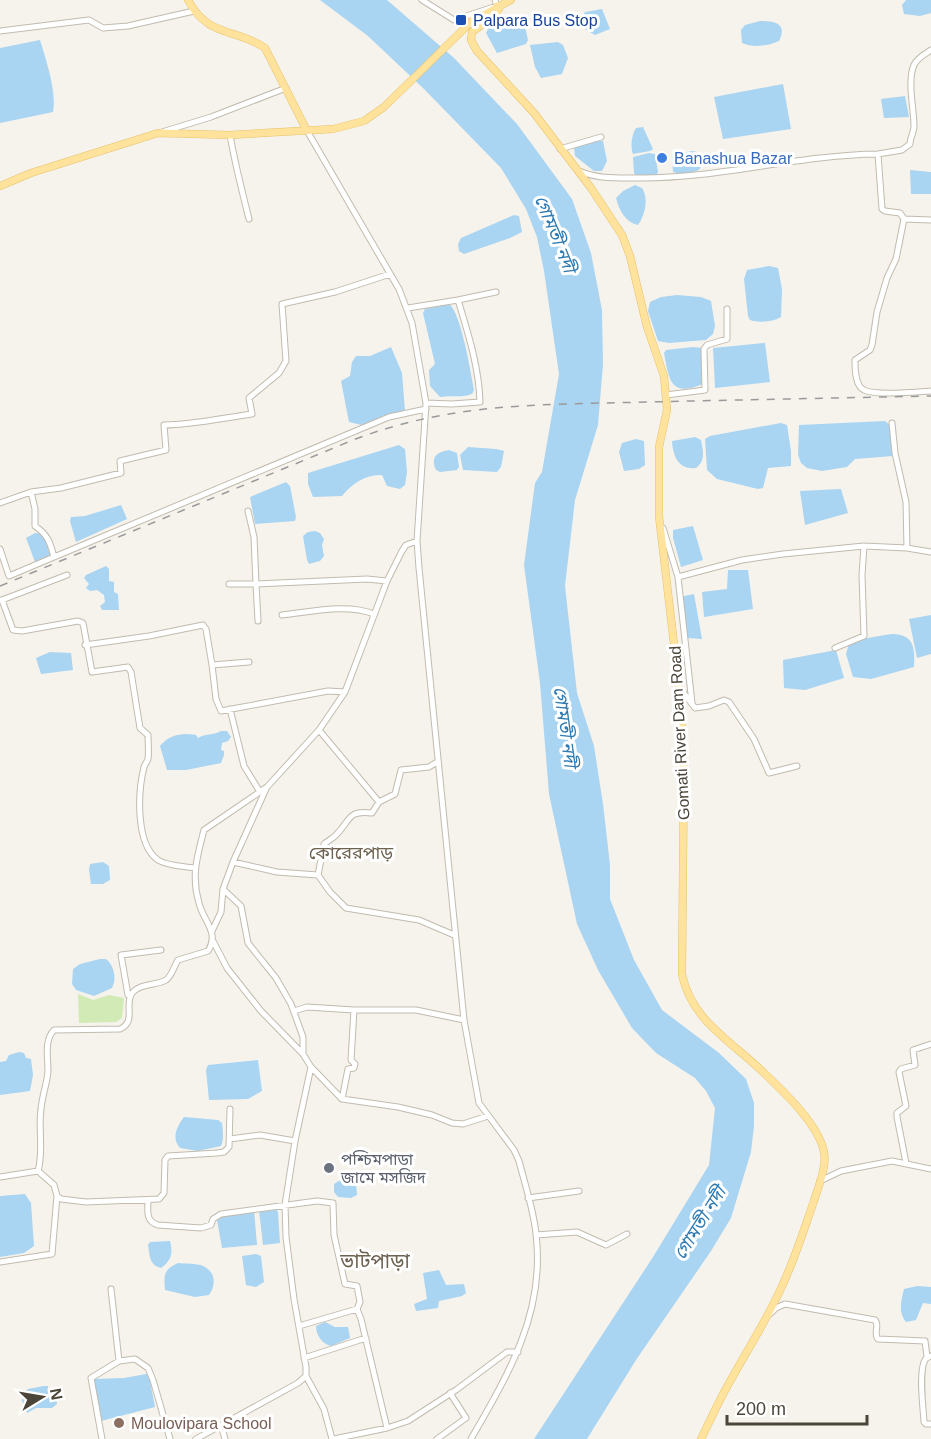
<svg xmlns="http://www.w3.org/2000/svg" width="931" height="1439" font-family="Arial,'Noto Sans Bengali',sans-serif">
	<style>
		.green { fill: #d2eab5 }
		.water { fill: #a9d4f2 }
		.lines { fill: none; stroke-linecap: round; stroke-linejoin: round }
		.minor-casing { stroke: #c2bbae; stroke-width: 7 }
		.major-casing { stroke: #e6c16a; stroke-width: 8 }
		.minor { stroke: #fff; stroke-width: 5 }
		.major { stroke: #ffe39c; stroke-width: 7 }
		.rail { stroke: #9a9a9a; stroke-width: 1.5; stroke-dasharray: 8 8; stroke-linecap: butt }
		.transit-dot { fill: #1a4fb4; stroke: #fff; stroke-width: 2 }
		.shop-dot { fill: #3f7fe0; stroke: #fff; stroke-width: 2 }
		.worship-dot { fill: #6b7280; stroke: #fff; stroke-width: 2 }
		.education-dot { fill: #8d6e63; stroke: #fff; stroke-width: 2 }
		.labels { text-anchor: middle; stroke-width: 6; stroke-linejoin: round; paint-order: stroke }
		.transit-label { font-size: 16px; fill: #164399; stroke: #fff; text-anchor: start }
		.shop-label { font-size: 16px; fill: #366cbe; stroke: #fff; text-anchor: start }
		.street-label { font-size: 16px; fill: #4b4439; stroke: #fff }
		.worship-label { font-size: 16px; fill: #5b616d; stroke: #fff; text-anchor: start }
		.education-label { font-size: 16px; fill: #785e54; stroke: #fff; text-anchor: start }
		.water-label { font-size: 18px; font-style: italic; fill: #2e7ab2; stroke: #fff }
		.neighbourhood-label { font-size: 18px; fill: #6e6250; stroke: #fff }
		.quarter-label { font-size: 20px; fill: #6e6250; stroke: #fff }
	</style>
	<rect width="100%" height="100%" fill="#f6f3ec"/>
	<path class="green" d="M78,994L93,1000L109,995L124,998L122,1018L116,1022L79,1023Z"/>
	<path class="water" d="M320,0H387L454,58L517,124L572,199L591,253L602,310L603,364L598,425L575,500L565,586L577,693L594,746L603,804L610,865V899L634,960L662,1010L719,1053L746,1079L754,1103V1126L751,1152L731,1218L711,1251L636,1360L587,1439H534L653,1257L709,1165L715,1108L706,1091L695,1078L656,1053L632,1028L598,970L577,924L549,794L540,683L524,565L535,483L542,472L559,374L544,271L537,237L526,209L501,168L424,89L368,36Z
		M906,0H931V13L920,16L904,14L902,5Z
		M602,9L610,29L595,35L585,29L582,17L585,12Z
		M504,18L513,21L521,18L526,31L528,40L526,44L497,53L486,33L490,25Z
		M760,21C774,21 788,23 779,41C768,46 753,48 742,43L741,30L745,25Z
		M40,40C46,60 57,92 53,112L0,123V48Z
		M558,42L563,45L568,58L562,74L541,78L535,67L530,45Z
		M783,84L791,129L723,139L714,97Z
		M905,96L909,117L884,118L881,99Z
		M643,127L653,149L650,151L633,154C630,147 632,134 636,128Z
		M592,140L603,141L607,161L602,171H594L575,156L574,148Z
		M693,151C699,152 703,154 704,161L699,170L685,175L673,172L672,155Z
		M649,153L655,154L658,172L656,176L637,177L634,173L633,157Z
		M910,170L931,172V194H911Z
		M635,185L642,188C649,198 645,215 638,225C625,222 619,210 616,198L623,191Z
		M514,215L519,216L522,232L510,238L464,254L459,251L458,244L461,238Z
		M769,266L778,268L782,289L781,317C773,322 759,323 750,320L748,316L744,279L747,270Z
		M677,295L701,297L711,301L715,326L713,334L706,340L669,343L658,341L648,311L650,302L661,297Z
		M449,304C461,312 471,374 474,390L472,394C461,398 452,395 440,397L430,386L429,370L435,364L423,313L425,309Z
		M765,343L770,382L715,388L713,348Z
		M391,347L402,373L405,411L389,414L366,426L349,422L341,381L350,376L352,362L356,356H370Z
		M693,347L703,348V384C670,398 669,379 664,353L666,350Z
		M885,421L891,426L893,456L855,459L847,467L822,471L807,468L801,463L798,455L799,425Z
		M781,423L787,425L791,451V466L768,468L763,488L758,489L717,479L707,470L705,439L710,436Z
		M695,437L701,440C703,450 706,461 696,468C679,470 673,457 672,441Z
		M636,439L644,441L645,465L639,469L624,471L619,452L622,443Z
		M399,445L405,449L407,472L405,485L400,489L387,486L382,475C364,475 353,483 342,496L313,497L308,484V473Z
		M468,447L496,449L504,451L501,467L497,472L463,470L460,455Z
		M449,450L457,453L459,467L457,470L440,472L436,470C430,457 437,452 449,450Z
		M286,482L290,486L296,517L295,521L255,524L250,497Z
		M841,489L848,513L805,525L800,491Z
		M121,505L127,519L76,542L70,521L71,517L85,516Z
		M693,526L703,560L681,567L673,538V530Z
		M315,531L320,533L324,539L322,545L324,556L320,561L309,564L307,560L303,536L308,532Z
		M35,533C48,533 48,545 51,555L35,562L26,538Z
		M106,566L109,569V581L114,582V592L118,594L119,610H102L100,606L105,602L104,595L97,590L90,591L86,588L89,584L84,578L86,575Z
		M728,570H748L753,609L704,617L702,592L727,589Z
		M694,594L702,639L687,638L680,597Z
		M931,615V654L917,658L909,619Z
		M891,634C914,634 915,647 914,667L871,679L853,677L846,654L849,644L862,639Z
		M836,650L844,678L805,690L784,688L783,660Z
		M50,652L71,653L73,670L41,674L36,658Z
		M221,731H227L231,737L228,741L222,743L221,750L224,751V755L221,763L186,770H167L160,746C168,735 183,732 196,735L198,738C206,733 212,736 221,731Z
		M103,862L109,866L110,880L103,884H91L89,870L90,864Z
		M100,959H106C114,965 117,979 112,988L94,996L76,990L72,984L73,969L80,964Z
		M19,1052L24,1053L26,1058L31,1059L33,1075L30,1091L0,1095V1062L6,1061L9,1055Z
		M258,1060L262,1091L248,1099L209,1100L206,1070L208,1065Z
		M184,1117L218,1120L222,1123C223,1131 224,1139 221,1146L198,1151L180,1148C171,1138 177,1126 184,1117Z
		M342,1179L356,1182L357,1195L351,1198L338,1197L334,1192V1184Z
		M25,1194L31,1203L34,1246L24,1253L0,1257V1196Z
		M275,1207L278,1212L280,1243L263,1245L259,1210Z
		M254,1210L257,1245L222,1248L217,1220L220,1215Z
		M170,1241C173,1253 172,1260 161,1268C149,1265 150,1256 148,1245L150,1242Z
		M256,1254L261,1256L264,1282L256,1287L246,1285L242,1256Z
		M178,1263C186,1264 196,1263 203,1266C216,1272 216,1285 209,1295L195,1297L165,1290C164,1275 163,1270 178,1263Z
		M439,1270L446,1285L464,1284L466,1293L462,1296L439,1301L438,1308L416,1311L414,1304L427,1299L423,1273Z
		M917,1286L931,1287V1304L923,1303L916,1320L906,1322C898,1312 901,1301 904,1289Z
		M325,1322L335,1327H348L350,1338L331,1346C322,1344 316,1335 316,1326Z
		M146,1374L149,1376L155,1407L101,1421L100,1420L94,1379L124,1378Z
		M44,1386H48V1396L56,1397L57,1404L52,1408H36L27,1413L22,1401L23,1393L28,1389Z"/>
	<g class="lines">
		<defs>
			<path id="minor" d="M422,0L454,20L497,6L495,0
				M0,31L89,20L103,28L128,26L194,11
				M306,129L399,289L412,323L426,403L417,541L419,568L464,1020L479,1103L514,1150L519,1161C526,1188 536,1218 537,1246C542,1319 506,1378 471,1439
				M162,132L211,117L286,88
				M230,135C235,164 242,191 249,219
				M560,149L601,137
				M878,154L902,150L910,144C910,138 914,132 914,126C914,109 907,81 914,65C917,58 925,54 931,50
				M579,171C598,179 616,178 637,178C718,179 797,155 878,154L882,209L885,211L900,213L904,219L896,259L887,278L877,312L872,345L870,350L855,360C855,368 855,386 864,390C875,396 917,392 931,391
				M904,219L931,220
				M458,300L496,292
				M408,308L458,300C468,333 479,367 480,402L452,404L426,403
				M666,395L705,390L704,349L707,345L727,339V309
				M892,423L895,453L906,502L907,548L931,552
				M31,492L35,509V526C48,535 50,542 54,557L389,417L426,409
				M0,503L31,492L61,488L121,473L120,461L166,450L164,425C193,425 222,418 252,414L249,398L279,373L286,361L282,304L335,292L390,274
				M663,528L678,577L742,560L783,554L864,546L907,548
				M0,549L9,576L54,557
				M678,577L692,703
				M229,584H256L254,537L248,511
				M0,600H2L13,630L22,631L78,621L83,623L92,672L128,667L131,672L140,728L148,735C148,743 149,752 148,759C147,762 145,764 144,767C138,791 135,844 158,860C167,866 183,866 194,868
				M2,600L67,575
				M282,615C311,612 346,603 374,614
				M258,621L256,584L367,579L387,581
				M85,645L149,636L203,625L206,629L212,665
				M835,648L864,636L862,575L864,546
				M249,662L212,665L216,699L221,711L328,691L345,692
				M680,688L695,708L709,706L724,700L729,702L754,739L769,773L797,766
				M230,709L244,766L260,792
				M319,730L379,802
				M233,862L277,872L318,875L324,844C328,841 333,838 336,835C351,820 347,810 372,813L379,802L395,794L401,770L429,767L437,762
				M318,875L330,892L346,908L419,920L454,935
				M223,889L241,906L248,943L276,978L291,1004L303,1037V1054
				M212,931L221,912L223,889L233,862L266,789
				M213,941L227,968L261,1011L303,1054L311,1067L342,1099L398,1107L432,1115L452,1123L463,1124L488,1116
				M130,996L128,995L121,955L161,950
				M294,1011L307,1007L354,1010
				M342,1099L348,1069L354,1068L355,1064L351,1060L354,1010H416L464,1020
				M230,1139L260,1135L295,1141
				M906,1163L897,1117V1113L906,1106L899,1072L901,1069L915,1065L913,1050L931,1044
				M38,1171C44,1150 38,1130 41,1109C42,1096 47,1084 48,1071C48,1058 44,1040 54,1030L120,1029C136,1022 125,1006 131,995C137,983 156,986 166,980C172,976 174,966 178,960L208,951C220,932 203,921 199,903C191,876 197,857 204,830L267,787L319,730L345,692L387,581L402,551L406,545L417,541
				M0,1177L38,1171L54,1185L57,1196L61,1199L86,1202L159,1199L164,1193L165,1160L168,1156L217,1153L224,1152L229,1147L230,1109
				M820,1181L841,1171L892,1161L931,1169
				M528,1198L579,1191
				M148,1200C148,1211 145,1221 158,1225L201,1228L211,1225L213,1219L221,1214L317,1201L333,1203L334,1235L345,1284L357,1286L360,1302L357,1309L299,1326
				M536,1235L577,1232L606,1245L627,1234
				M0,1262L52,1254L57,1196
				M111,1289L119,1361
				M357,1309L361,1319L387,1428
				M771,1313L776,1308L785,1304L875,1320C880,1325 873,1334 878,1339L925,1341L927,1357
				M931,1356C927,1358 926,1357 924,1362C919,1377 923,1405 924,1422L926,1424H931
				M304,1358L366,1338
				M306,1376L324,1409L332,1439
				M221,1425L225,1439
				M102,1439L91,1378L119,1361L135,1359L148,1368L153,1380L170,1439
				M196,1439L298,1383L306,1376V1367L294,1299L286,1237L285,1205L295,1141L311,1067
				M334,1439L387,1428L408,1421L456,1390L507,1352H518
				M437,1439L466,1418L450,1393"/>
			<path id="major" d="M188,0C208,38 236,28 265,48L306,129
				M497,6L499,9L494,16L472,32L471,40L477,51L534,113L591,188L622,235L630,256L647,327L664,376L667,410L659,447V516L679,687L684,761L682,974C691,1021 733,1042 764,1073C784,1092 819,1125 824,1152C827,1167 818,1187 814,1201C804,1229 795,1259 782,1286C768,1318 749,1347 732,1378C720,1398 711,1419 701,1439
				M0,186L31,173L158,133L230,135L333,129L364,121L384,107L472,21L511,0"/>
		</defs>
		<use href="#minor" class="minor-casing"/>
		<use href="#major" class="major-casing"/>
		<use href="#minor" class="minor"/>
		<use href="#major" class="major"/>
		<path class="rail" d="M0,586L353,440C452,402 541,405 645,402C740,400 836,398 931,396"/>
	</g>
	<rect class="transit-dot" x="455" y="14" width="12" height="12" rx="3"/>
	<circle class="shop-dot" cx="662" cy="158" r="6"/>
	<circle class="worship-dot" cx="329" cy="1168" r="6"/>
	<circle class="education-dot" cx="119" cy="1423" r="6"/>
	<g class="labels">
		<g class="transit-label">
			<text x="473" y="26">Palpara Bus Stop</text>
		</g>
		<g class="shop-label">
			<text x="674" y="164">Banashua Bazar</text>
		</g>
		<g class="street-label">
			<text transform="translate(679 733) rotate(-93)" y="6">Gomati River Dam Road</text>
		</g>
		<g class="worship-label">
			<text x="341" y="1165">পশ্চিমপাড়া<tspan x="341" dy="18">জামে মসজিদ</tspan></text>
		</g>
		<g class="education-label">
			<text x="131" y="1429">Moulovipara School</text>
		</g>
		<g class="water-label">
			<text transform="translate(555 234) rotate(68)" y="6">গোমতী নদী</text>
			<text transform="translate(565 727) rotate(82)" y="6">গোমতী নদী</text>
			<text transform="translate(700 1223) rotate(-58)" y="6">গোমতী নদী</text>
		</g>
		<g class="neighbourhood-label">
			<text x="351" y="859">কোরেরপাড়</text>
		</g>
		<g class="quarter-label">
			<text x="375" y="1268">ভাটপাড়া</text>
		</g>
	</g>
	<g transform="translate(42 1397) rotate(79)" stroke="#ffffff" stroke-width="4.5" paint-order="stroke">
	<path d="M0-4.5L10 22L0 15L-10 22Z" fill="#4b4439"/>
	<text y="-9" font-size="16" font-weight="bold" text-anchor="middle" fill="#4b4439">N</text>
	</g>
	<path d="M727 1415v9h140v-9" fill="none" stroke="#4b4439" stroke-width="3"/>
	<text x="736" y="1415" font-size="18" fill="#4b4439" stroke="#ffffff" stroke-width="4.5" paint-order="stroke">200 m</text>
</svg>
